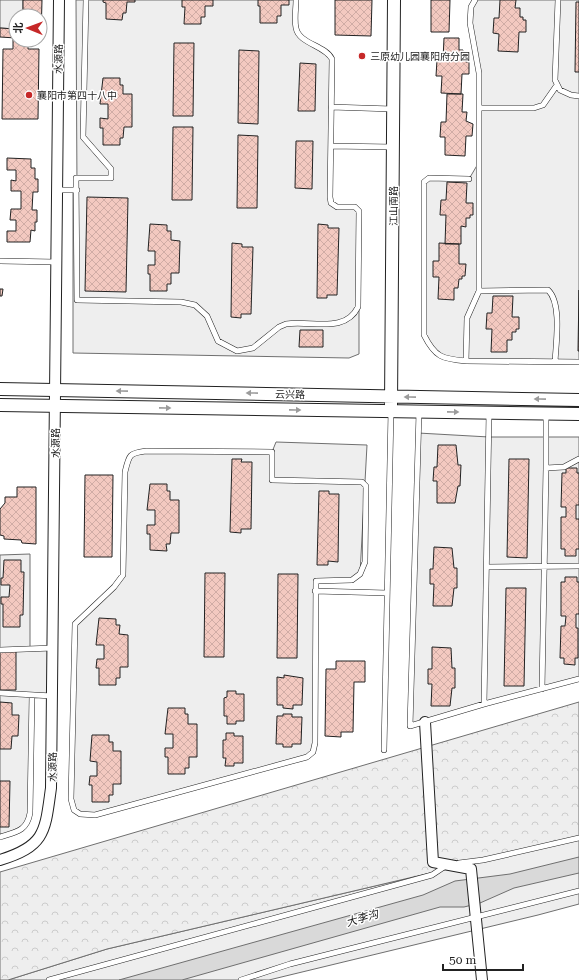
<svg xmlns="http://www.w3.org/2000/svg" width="579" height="980" font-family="'Roboto Serif','Noto Sans SC',serif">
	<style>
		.green { fill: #eee; stroke: #6f6f6f }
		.forest { fill: url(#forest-crowns); stroke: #6f6f6f }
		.water { fill: #d9d9d9; stroke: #6f6f6f }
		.building { fill: url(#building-cross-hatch); stroke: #222 }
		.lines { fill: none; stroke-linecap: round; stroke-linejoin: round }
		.service-casing { stroke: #222; stroke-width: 6 }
		.minor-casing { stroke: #222; stroke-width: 12 }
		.tertiary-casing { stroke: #222; stroke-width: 14 }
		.service { stroke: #fff; stroke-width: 5 }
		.minor { stroke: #fff; stroke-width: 10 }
		.tertiary { stroke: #fff; stroke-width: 12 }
		.oneway { fill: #9c9c9c }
		.poi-dot { fill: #c62828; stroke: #fff; stroke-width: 1.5 }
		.labels { text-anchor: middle; stroke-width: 3; stroke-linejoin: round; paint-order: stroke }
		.poi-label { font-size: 10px; fill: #222; stroke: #fff; text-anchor: start }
		.street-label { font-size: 10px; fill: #222; stroke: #fff }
		.water-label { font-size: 11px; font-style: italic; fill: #222; stroke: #fff }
	</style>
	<defs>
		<pattern id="forest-crowns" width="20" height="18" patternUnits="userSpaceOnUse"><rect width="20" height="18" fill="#eee"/><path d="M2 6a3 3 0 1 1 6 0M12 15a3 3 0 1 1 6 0" fill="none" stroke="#ccc"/></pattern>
		<pattern id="building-cross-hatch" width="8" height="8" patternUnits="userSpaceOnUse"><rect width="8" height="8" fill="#f3c9c0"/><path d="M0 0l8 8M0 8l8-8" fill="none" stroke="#d0aca5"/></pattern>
	</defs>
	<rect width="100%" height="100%" fill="#fff"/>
	<path class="green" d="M0,0H23V16H16V29L0,28Z
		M76,0H296L298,35L332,59L330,197L337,207H355L359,211V354L349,358L73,353V190H77Z
		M475,0H579V362L446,360L432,350L424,335V182L429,178L469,179L479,162V73L470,23L471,7Z
		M418,433L489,437H579V679L410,726Z
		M276,442L367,445L360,574L352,580L316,581L313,752L307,757L95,815L80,814L74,810L71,799L75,624L123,575L125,472L134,452H272Z
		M30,554V648H53L52,696L33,695L28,823L0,837V555Z
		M579,838V904L538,915L269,980H8L107,949Z"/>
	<path class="forest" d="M579,702V838L107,949L8,980H0V872Z"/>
	<path class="water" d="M579,857V873L514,888L480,903L464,907H440L182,980H119L423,895L455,881L510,874Z"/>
	<path class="building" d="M23,0H42L41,38H40V16H23Z
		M103,0H135V2H127L126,13H123L122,20L106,19V3L103,2Z
		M182,0H213V6H205V17H201V24H184L185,7H182Z
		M258,0H289V5H281V16H277V23H260V6H258Z
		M335,0H372L371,36L335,35Z
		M431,0H450L449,32H431Z
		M500,0H516L515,8H520V17H523V20H526V32H519L518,52L498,51L499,34L493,33L494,18H499Z
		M576,2H579V72H575Z
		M0,28L16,29V38L0,37Z
		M13,38H16V40H28V49H39L38,119H2L3,49H13Z
		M444,38H459V50H463V59H466V62H469V74H462L461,94L441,93L442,76H436L437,60H443Z
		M174,43H194L193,116H173Z
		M239,50L259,51L258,124L238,123Z
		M300,63L316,64L315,111H298Z
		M103,78H120V85H123V94H132V127H124L123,138H120V145H103V128H100V118L108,119V104H100Z
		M447,94H463L462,112H467L466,121L473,124L472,136H466L465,156L445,155V137H440L441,122H446Z
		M173,127H193L192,200H172Z
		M238,135L258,136L257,208H237Z
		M296,141H313L312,189L295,188Z
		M7,158L31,159V168H35V179H38V192H33L32,210H37V222H35V231L31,230L30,242H7V231H16V220H10L11,209H21V191H11V180L16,181V170H7Z
		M447,182L467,183L466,203H473V215H470V218H466V227L461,226V244H445L446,215H440L441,200H446Z
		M87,197L128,198L126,292L85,291Z
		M150,224L167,225V231H171V240L180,241L179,273H171V284H167V291H150V274H148V265H155V251H148Z
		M318,224L328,225V228H339L337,295H327V298H317Z
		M232,243L242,244V247H253L251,314H241V318L231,317Z
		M439,243L459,244V264H466L465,276H462V279H459L458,288H454V300L438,299L439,277H433V261H439Z
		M0,289H3L2,296H0Z
		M579,290V351H578Z
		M493,296H513L512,317H519V329H516V332H512V340H507V352H491L492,329H486L487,313H492Z
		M300,330H323V347H299Z
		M438,445H456L458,465H461L460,486H458L455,503H437V481H433L434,467H437Z
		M232,459H242L241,462H252L251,529H241V533L230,532Z
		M509,459H529L527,558L507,557Z
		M566,468H577V473H579V505H576V519H579V549H576V556H565V549H561V517H566V507H561L562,473H566Z
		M85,475H113L112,557H84Z
		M150,484H167V491H170V500H179V533H171L170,544H166L167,551L150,550V534H147V525H155V510H147Z
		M17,487H36V544L22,543L21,540L4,539V536L0,535V509L5,503V497H17Z
		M319,491H329V494H339L338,562L328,561V565H317Z
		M434,547L452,548L454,568H457V588H454L452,606H433L434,584H430V569H433Z
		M4,560H21V572H24L23,615H20V627H3V604H1V597H9L10,585H1V578H3Z
		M205,573H225L224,657H204Z
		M278,574H298L297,658H277Z
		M565,577H577V582H579V614H576V628H578V658H575V665L564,664V658H560L561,626H565L566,616H561V582H565Z
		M506,588H526L524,686H504Z
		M99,618L116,619V625H120L119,634L128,635V667H120V678H116V685H99V668H96L97,659H104V645H96Z
		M432,647L451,648L452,668H455V688H452L450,706H431L432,684H428V669H432Z
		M0,651H16V690H0Z
		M336,661H365V682H354L353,732H341V737L325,736L326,669H336Z
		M284,675L303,678L302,705H293V709L283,708V705H277V677L284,678Z
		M227,691H236V694H244V721H236V724H227V716H224V698L227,697Z
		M0,702L12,703V715H19L18,736H12L11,749H0Z
		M168,708H185V714H188V724H197V757H189V768H185V774H168V757H165V748H173V734H165Z
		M283,714H292V717H302L301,744H292V747H283V744H276L277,716H283Z
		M226,733H234V736H243V763H234V766H225L226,758H223V740H226Z
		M92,735H109V742H113V751H121V784H113V795H109V802H92V785H89L90,776H97V762L90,761Z
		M0,781H10L9,827H0Z"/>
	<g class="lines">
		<defs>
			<path id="service" d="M86,0L83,137L111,169V178H76L77,300L181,302L195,305L207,316L218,341L237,351L253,348L279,327L286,324C311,320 345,334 358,307L359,211L355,207H337L331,203L330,197L332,59C325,45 299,44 296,28C294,19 296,9 296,0
				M475,0L471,7L470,23L479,73V291L467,318L466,361L579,362
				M558,0L555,80L560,90L571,95L579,96
				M331,107L392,109
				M479,108H534L543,105L557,85
				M331,146L393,147
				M56,190H77
				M0,261L56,262
				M479,291L548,290C562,303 556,343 555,362
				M466,361C442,359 435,357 424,335V182L429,178L469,179
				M419,412L410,726L484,704L579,679
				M546,414V468L564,467L579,459
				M146,451L272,452V480L362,482L366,486L365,562L360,574L352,580L316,581L315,743L313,752L307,757L95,815L80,814L74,810L71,799L75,624L114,587L123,575L125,472C129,455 129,453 146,451Z
				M487,567L579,566
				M315,591L387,593
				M0,650L53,648
				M542,689L546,468
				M0,693L52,696
				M484,704L489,413
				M384,750L391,411
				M0,837C16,832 27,831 30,813L32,695
				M459,863L483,860L579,838
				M49,980L432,875L447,865
				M241,980L290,964L579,891"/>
			<path id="minor" d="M425,722L433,862L471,869L482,980
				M0,860C46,846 45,831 51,788L59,0"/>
			<path id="tertiary" d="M0,389L579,400
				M0,405L579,414
				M391,405L394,0"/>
		</defs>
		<use href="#service" class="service-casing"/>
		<use href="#minor" class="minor-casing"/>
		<use href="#tertiary" class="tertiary-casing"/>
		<use href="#service" class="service"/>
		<use href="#minor" class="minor"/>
		<use href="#tertiary" class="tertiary"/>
	</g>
	<defs><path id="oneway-solid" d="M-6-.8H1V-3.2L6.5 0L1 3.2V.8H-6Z"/></defs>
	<g class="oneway">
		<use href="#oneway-solid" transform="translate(122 391) rotate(-179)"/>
		<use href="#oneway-solid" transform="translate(252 393) rotate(-179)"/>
		<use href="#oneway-solid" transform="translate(410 397) rotate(-179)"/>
		<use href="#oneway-solid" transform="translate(540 399) rotate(-179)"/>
		<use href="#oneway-solid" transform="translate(165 408) rotate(1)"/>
		<use href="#oneway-solid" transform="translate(295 410) rotate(1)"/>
		<use href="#oneway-solid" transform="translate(453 412) rotate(1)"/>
	</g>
	<g class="poi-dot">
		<circle cx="362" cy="56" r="4"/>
		<circle cx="29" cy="95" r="4"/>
	</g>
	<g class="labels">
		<g class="poi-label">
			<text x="370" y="60">三原幼儿园襄阳府分园</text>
			<text x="37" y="99">襄阳市第四十八中</text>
		</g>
		<g class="street-label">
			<text transform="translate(58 59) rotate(-89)" y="4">水源路</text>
			<text transform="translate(393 206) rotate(-90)" y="4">江山南路</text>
			<text transform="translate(290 394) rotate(1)" y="4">云兴路</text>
			<text transform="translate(55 443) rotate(-90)" y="4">水源路</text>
			<text transform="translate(52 767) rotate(-89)" y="4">水源路</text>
		</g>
		<g class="water-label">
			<text transform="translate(362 918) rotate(-16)" y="4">大李沟</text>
		</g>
	</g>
	<g transform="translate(28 28) rotate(271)"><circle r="19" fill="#ffffff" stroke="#a7a7a7"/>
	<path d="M0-3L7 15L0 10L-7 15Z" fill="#c62828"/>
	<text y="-6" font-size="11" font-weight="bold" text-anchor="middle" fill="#222222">北</text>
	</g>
	<path d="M443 964v6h80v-6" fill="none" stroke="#222222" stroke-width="2"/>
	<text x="449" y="964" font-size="12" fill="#222222" stroke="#ffffff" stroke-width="3" paint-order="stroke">50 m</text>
</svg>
